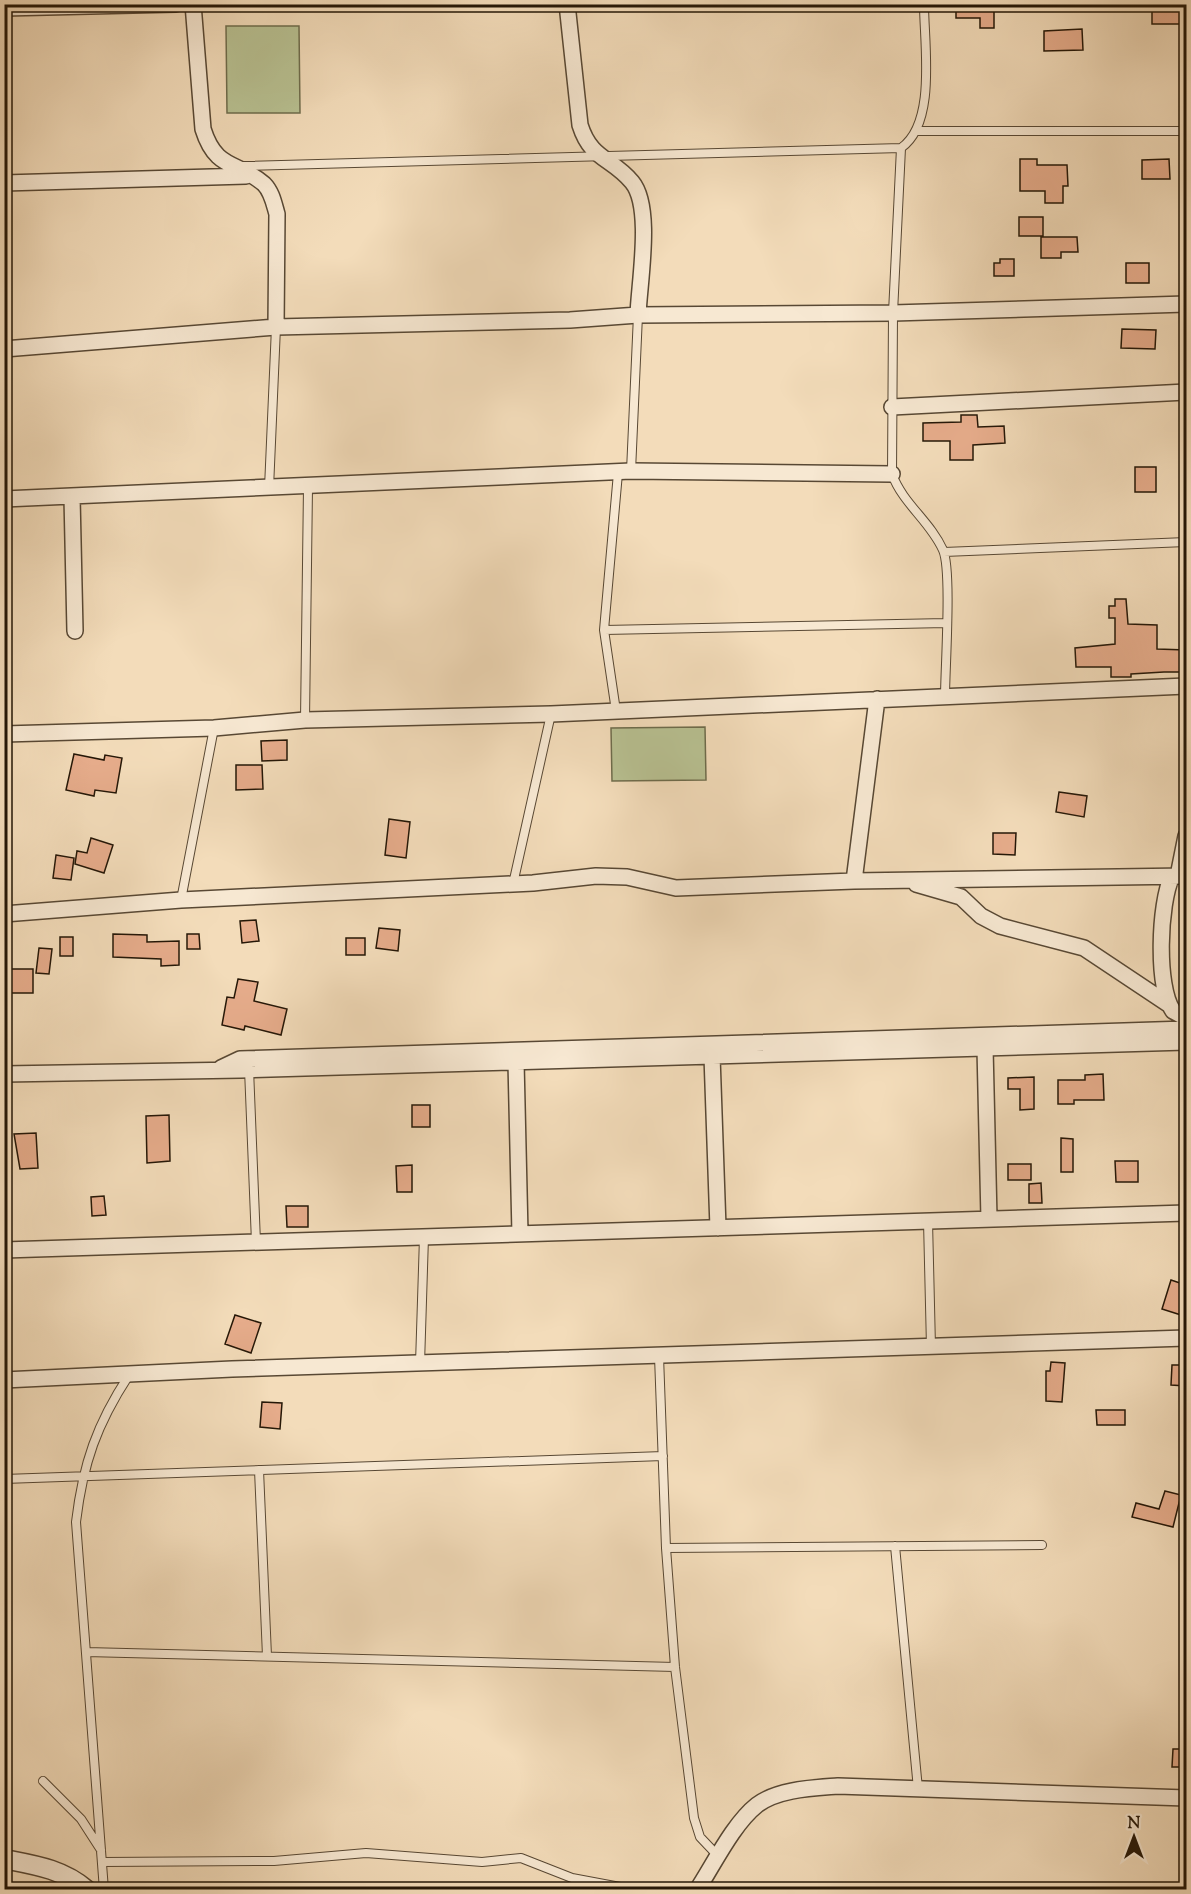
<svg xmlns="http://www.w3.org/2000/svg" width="1191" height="1894" font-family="'Sorts Mill Goudy',serif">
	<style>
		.green { fill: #b8c192; stroke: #6e6c4c; stroke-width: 1.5 }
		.building { fill: #e6ac8b; stroke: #251707; stroke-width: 1.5 }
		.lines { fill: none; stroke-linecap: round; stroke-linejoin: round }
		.service-casing { stroke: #584834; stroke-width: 10 }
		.minor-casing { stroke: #584834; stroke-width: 18 }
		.tertiary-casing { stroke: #584834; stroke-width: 21 }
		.service { stroke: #f7e8d2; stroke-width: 8 }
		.minor { stroke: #f7e8d2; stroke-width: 15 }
		.tertiary { stroke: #f7e8d2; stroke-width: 18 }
	</style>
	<rect width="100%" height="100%" fill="#f3dcba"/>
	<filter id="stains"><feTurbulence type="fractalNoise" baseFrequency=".00333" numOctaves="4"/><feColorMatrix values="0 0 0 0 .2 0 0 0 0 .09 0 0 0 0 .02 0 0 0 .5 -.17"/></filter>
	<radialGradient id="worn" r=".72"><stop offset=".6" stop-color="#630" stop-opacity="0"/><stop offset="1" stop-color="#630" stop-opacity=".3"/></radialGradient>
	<path class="green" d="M226,26H299L300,113H227Z
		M705,727L706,780L612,781L611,728Z"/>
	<path class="building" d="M956,4H990V10H994V28H980V18H956Z
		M1186,6V24H1152V7Z
		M1082,29L1083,50L1044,51V31Z
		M1020,159H1037V165H1067L1068,186H1063V203H1045V191H1020Z
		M1169,159L1170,179H1142V160Z
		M1019,217H1043V236H1019Z
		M1041,237H1077L1078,252H1061V258H1041Z
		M1000,259H1014V276H994V263H1000Z
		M1126,263H1149V283H1126Z
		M1122,329L1156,330L1155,349L1121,348Z
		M961,415H977L978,427L1004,426L1005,443L973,445V460H950V441H923V423L961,422Z
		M1135,467H1156V492H1135Z
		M1115,599H1126L1128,624L1157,625V649L1186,650V672H1164L1131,674V677H1111V667H1076L1075,648L1115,644V618H1109V606H1115Z
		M287,740V760L262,761L261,741Z
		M74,754L104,760L105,755L122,758L116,793L95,790L94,796L66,790Z
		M236,765H262L263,789L236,790Z
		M1059,792L1087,796L1084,817L1056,812Z
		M389,819L410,822L406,858L385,855Z
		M993,833H1016L1015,855L993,854Z
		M91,838L113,845L104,873L75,864L77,851L87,853Z
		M56,855L74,858L71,880L53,878Z
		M256,920L259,941L242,943L240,921Z
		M379,928L400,930L398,951L376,948Z
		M113,934L147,935V942L179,941V965L161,966V959L113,957Z
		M187,934H199L200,949H187Z
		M60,937H73V956H60Z
		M346,938H365V955H346Z
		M39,948L52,949L49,974L36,973Z
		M4,969H33V993H4Z
		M238,979L258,982L254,1001L287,1009L281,1035L245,1026L244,1030L222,1025L227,997L234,998Z
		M1103,1074L1104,1100H1074V1104H1058V1080H1085V1075Z
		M1034,1077V1109L1020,1110V1089H1008V1078Z
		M412,1105H430V1127H412Z
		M169,1115L170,1161L147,1163L146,1116Z
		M36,1133L38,1168L20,1169L14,1134Z
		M1061,1138L1073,1139V1172H1061Z
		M1115,1161H1138V1182H1116Z
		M1008,1164H1031V1180H1008Z
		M412,1165V1192H397L396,1166Z
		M1041,1183L1042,1203H1029V1184Z
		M104,1196L106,1215L92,1216L91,1197Z
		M286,1206H308V1227H287Z
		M1171,1280L1186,1285V1298L1181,1315L1162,1309Z
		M235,1315L261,1323L251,1353L225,1344Z
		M1051,1362L1065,1363L1062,1402L1046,1401V1371H1050Z
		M1172,1365H1186V1386L1171,1385Z
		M262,1402L282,1403L280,1429L260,1427Z
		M1096,1410H1125V1425H1097Z
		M1165,1491L1181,1495L1173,1527L1132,1517L1136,1503L1159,1509Z
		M1173,1749H1185V1767H1172Z"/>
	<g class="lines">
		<defs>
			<path id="service" d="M924,4C924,44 937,123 901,148L893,313L892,474C903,504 930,521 943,550C952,570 945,669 945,697
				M916,131H1186
				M243,166L901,148
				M631,471L638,315
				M269,488L276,327
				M944,552L1186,542
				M604,630L946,623
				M616,711L604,630L618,473
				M305,720L308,487
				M513,884L551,714
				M181,900L214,728
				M249,1069L256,1242
				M928,1221L931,1347
				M659,1356L666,1548L675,1667L694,1818L700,1837L719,1857
				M420,1364L424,1237
				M259,1470L267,1656
				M4,1479L663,1456
				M895,1546L918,1789
				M666,1548L1042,1545
				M86,1652L675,1667
				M43,1781L81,1819L101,1850
				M102,1862L274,1861L366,1853L482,1862L521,1858L572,1878L636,1890
				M104,1890L76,1522C83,1463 97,1424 129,1375"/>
			<path id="minor" d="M193,4L203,129C216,171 238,161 264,184C272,192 274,204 277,214L276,327
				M567,4L580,125C591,160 611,157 632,182C653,207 639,283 638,315
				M4,8L176,4
				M4,183L246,176
				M4,349L276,327L570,320L638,315L893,313L1186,304
				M892,407L1186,392
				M72,497L75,631
				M4,499L631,471L892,474
				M4,734L214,728L305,720L551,714L1186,686
				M1172,876C1159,904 1156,986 1173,1011L1186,1018
				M1178,876L1186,836
				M854,881L877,699
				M916,884L961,897L981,916L1000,926L1084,948L1168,1004
				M4,914L181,900L533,883L596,876L627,877L676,888L854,881L1186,876
				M985,1048L989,1219
				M712,1056L718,1228
				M516,1062L520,1234
				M221,1068L240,1059L1186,1029
				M4,1074L241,1070L1186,1042
				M4,1250L1186,1213
				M4,1380L232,1369L1186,1338
				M697,1890C714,1864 733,1824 757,1805C778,1789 813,1788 838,1786L1186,1798"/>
			<path id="tertiary" d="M4,1859C35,1865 63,1869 87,1890"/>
		</defs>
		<use href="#service" class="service-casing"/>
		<use href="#minor" class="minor-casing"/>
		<use href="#tertiary" class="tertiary-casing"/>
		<use href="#service" class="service"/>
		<use href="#minor" class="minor"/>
		<use href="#tertiary" class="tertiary"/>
	</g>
	<rect width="1191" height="1894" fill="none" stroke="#f3dcba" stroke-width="24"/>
	<rect x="6" y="6" width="1179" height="1882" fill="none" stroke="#251707" stroke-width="3"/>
	<rect x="12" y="12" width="1167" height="1870" fill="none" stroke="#251707" stroke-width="1.5"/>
	<g transform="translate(1134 1837)" stroke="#f7e8d2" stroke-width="4.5" paint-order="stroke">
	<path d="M0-4.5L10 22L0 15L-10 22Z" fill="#251707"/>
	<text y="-9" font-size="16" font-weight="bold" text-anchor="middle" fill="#251707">N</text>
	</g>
	<rect width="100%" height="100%" filter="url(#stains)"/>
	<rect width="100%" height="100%" fill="url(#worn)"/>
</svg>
